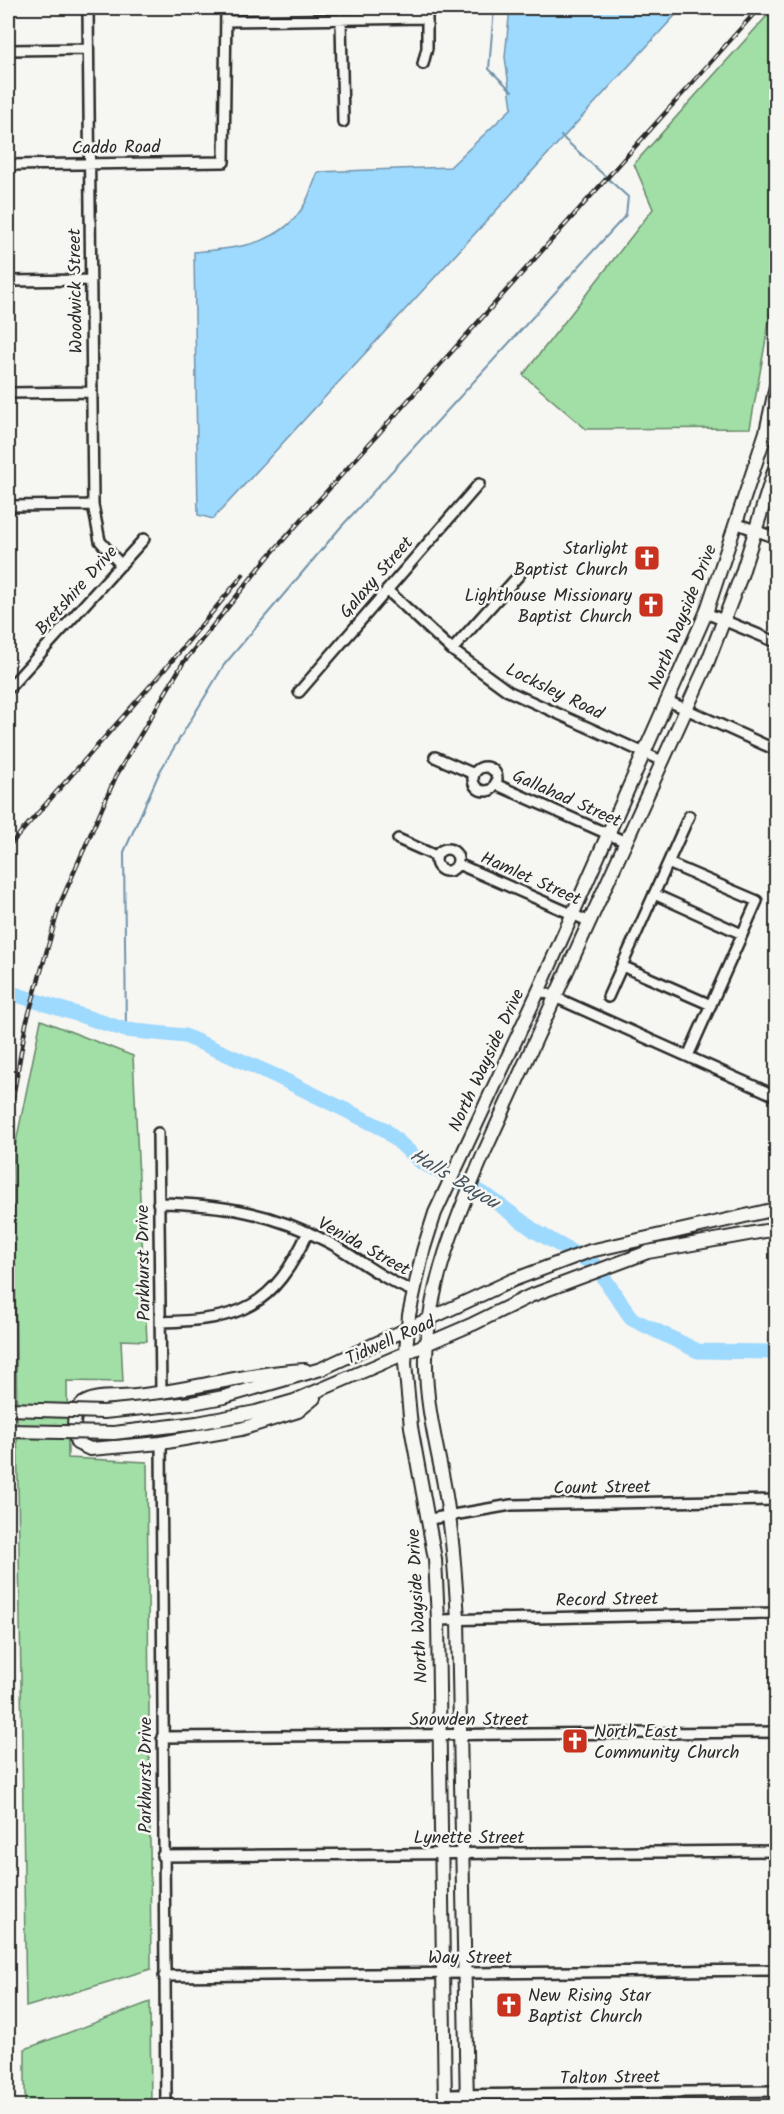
<svg xmlns="http://www.w3.org/2000/svg" width="784" height="2114" font-family="Kalam,sans-serif">
	<style>
		.green { fill: #a1dfa6; stroke: #668568; stroke-width: 1.5 }
		.water { fill: #9ed9fe; stroke: #7093aa; stroke-width: 1.5 }
		.lines { fill: none; stroke-linecap: round; stroke-linejoin: round }
		.stream { stroke: #7093aa; stroke-width: 2 }
		.river { stroke: #9ed9fe; stroke-width: 15 }
		.minor-casing { stroke: #2b2b2b; stroke-width: 14 }
		.secondary-casing { stroke: #2b2b2b; stroke-width: 16 }
		.minor { stroke: #f6f6f2; stroke-width: 9 }
		.secondary { stroke: #f6f6f2; stroke-width: 12 }
		.rail-casing { stroke: #2b2b2b; stroke-width: 4.5 }
		.rail { stroke: #f6f6f2; stroke-width: 2; stroke-dasharray: 7; stroke-linecap: butt }
		.secondary-bridge-casing { stroke: #2b2b2b; stroke-width: 16; stroke-linecap: butt }
		.secondary-bridge { stroke: #f6f6f2; stroke-width: 12 }
		.labels { text-anchor: middle; stroke-width: 5; stroke-linejoin: round; paint-order: stroke }
		.street-label { font-size: 18px; fill: #2b2b2b; stroke: #f6f6f2 }
		.poi-label { font-size: 18px; fill: #2b2b2b; stroke: #f6f6f2; text-anchor: end }
		.water-label { font-size: 20px; font-style: italic; fill: #485660; stroke: #f6f6f2 }
	</style>
	<rect width="100%" height="100%" fill="#f6f6f2"/>
	<filter id="ink" filterUnits="userSpaceOnUse"><feTurbulence type="fractalNoise" baseFrequency=".0167" numOctaves="2"/><feDisplacementMap in="SourceGraphic" scale="12" xChannelSelector="R" yChannelSelector="G"/><feConvolveMatrix kernelMatrix="1 2 1 2 8 2 1 2 1" color-interpolation-filters="sRGB"/></filter>
	<g filter="url(#ink)">
		<path class="green" d="M774,8L776,283L750,428L586,429L523,375L653,209L634,164Z
			M41,1020L133,1056L147,1341L121,1340L123,1382L67,1381L68,1458L147,1462L151,1969L26,2007L13,1157Z
			M150,2002L151,2106H25V2049Z"/>
		<path class="water" d="M510,8H682L213,519L198,515L194,252C235,248 279,246 303,207C309,197 313,184 318,172L450,167L512,108L505,57Z"/>
		<g class="lines">
			<path class="stream" d="M494,8L489,69L512,91
				M126,1030L124,852L160,771L224,665L340,528L626,215L628,197L561,136"/>
			<path class="river" d="M8,992L126,1030L185,1036L276,1076L384,1129L421,1162L489,1197L535,1231L595,1265L632,1319L698,1351L776,1352"/>
			<defs>
				<path id="minor" d="M88,8L93,505L100,541L121,565
					M341,19L343,122
					M226,21L427,18
					M8,50L88,49
					M423,64L427,48V8
					M8,165L224,162L226,8
					M8,281L91,280
					M8,393L92,392
					M766,432L776,436
					M8,506L93,505
					M738,524L776,538
					M387,590L452,650L508,691L662,761
					M706,613L776,642
					M452,650L520,574
					M8,689L144,539
					M299,692L479,484
					M668,701L776,750
					M435,757L474,774
					M473 779a12 12 0 1 1 24 0a12 12 0 1 1-24 0Z
					M495,784L626,842
					M398,839L436,856
					M436 860a11 11 0 1 1 22 0a11 11 0 1 1-22 0Z
					M668,863L757,901L688,1056
					M458,864L590,922
					M654,894L742,934
					M622,966L711,1005
					M539,990L776,1096
					M608,997L689,816
					M158,1133L161,1392
					M158,1203C222,1204 273,1213 330,1243C359,1259 382,1279 413,1291
					M160,1322C241,1320 273,1308 308,1232
					M161,1443L166,2106
					M430,1519L511,1505L776,1500
					M438,1620L776,1613
					M162,1737L776,1732
					M162,1856L776,1851
					M164,1976L776,1970
					M445,2095L776,2091"/>
				<path id="secondary" d="M305,1370C248,1373 193,1389 136,1396C121,1398 100,1395 86,1402C71,1409 73,1431 77,1443L90,1449L161,1443L241,1429L298,1411L314,1398
					M192,1403L224,1397L321,1369L513,1280L590,1251L776,1209
					M197,1423L256,1412L294,1401L473,1324L530,1296L648,1252L776,1229
					M445,2106L438,1620L435,1559L411,1427L405,1363L409,1315L423,1251L435,1213L539,990L706,613L766,432L776,386
					M467,2106L458,1619C455,1572 452,1526 443,1479C435,1439 425,1399 426,1358C428,1285 456,1219 484,1153L706,666L741,576L776,465"/>
			</defs>
			<use href="#minor" class="minor-casing"/>
			<use href="#secondary" class="secondary-casing"/>
			<use href="#minor" class="minor"/>
			<use href="#secondary" class="secondary"/>
			<defs>
				<path id="rail" d="M8,847L165,669L243,575
					M8,1125L26,1024L60,904L116,776L183,663L269,556L759,8"/>
			</defs>
			<use href="#rail" class="rail-casing"/>
			<use href="#rail" class="rail"/>
			<defs>
				<path id="secondary-bridge" d="M8,1409L104,1412L192,1403
					M8,1431L114,1433L197,1423"/>
			</defs>
			<use href="#secondary-bridge" class="secondary-bridge-casing"/>
			<use href="#secondary-bridge" class="secondary-bridge"/>
		</g>
	</g>
	<defs>
		<symbol id="church-square" viewBox="-11 -11 22 22"><rect x="-9" y="-9" width="18" height="18" rx="4" fill="#c8321e" stroke="#f6f6f2"/><path d="M-1.2-6h2.4v3.5h3.3v2.4h-3.3V6h-2.4V-.1h-3.3v-2.4h3.3Z" fill="#fff"/></symbol>
	</defs>
	<g fill-rule="evenodd">
		<use href="#church-square" x="632" y="543" width="30" height="30"/>
		<use href="#church-square" x="636" y="590" width="30" height="30"/>
		<use href="#church-square" x="560" y="1726" width="30" height="30"/>
		<use href="#church-square" x="494" y="1990" width="30" height="30"/>
	</g>
	<g class="labels">
		<g class="street-label">
			<text transform="translate(116 147) rotate(-1)" y="6">Caddo Road</text>
			<text transform="translate(75 291) rotate(-91)" y="6">Woodwick Street</text>
			<text transform="translate(376 577) rotate(-49)" y="6">Galaxy Street</text>
			<text transform="translate(76 590) rotate(-48)" y="6">Bretshire Drive</text>
			<text transform="translate(682 617) rotate(-68)" y="6">North Wayside Drive</text>
			<text transform="translate(555 691) rotate(26)" y="6">Locksley Road</text>
			<text transform="translate(567 798) rotate(24)" y="6">Gallahad Street</text>
			<text transform="translate(531 878) rotate(24)" y="6">Hamlet Street</text>
			<text transform="translate(486 1060) rotate(-65)" y="6">North Wayside Drive</text>
			<text transform="translate(364 1246) rotate(29)" y="6">Venida Street</text>
			<text transform="translate(143 1263) rotate(-91)" y="6">Parkhurst Drive</text>
			<text transform="translate(390 1340) rotate(-24)" y="6">Tidwell Road</text>
			<text transform="translate(602 1487) rotate(-1)" y="6">Count Street</text>
			<text transform="translate(607 1599) rotate(-1)" y="6">Record Street</text>
			<text transform="translate(417 1606) rotate(-93)" y="6">North Wayside Drive</text>
			<text x="469" y="1725">Snowden Street</text>
			<text transform="translate(145 1775) rotate(-90)" y="6">Parkhurst Drive</text>
			<text x="469" y="1843">Lynette Street</text>
			<text x="470" y="1963">Way Street</text>
			<text transform="translate(610 2077) rotate(-1)" y="6">Talton Street</text>
		</g>
		<g class="poi-label">
			<text x="628" y="554">Starlight<tspan x="628" dy="21">Baptist Church</tspan></text>
			<text x="632" y="601">Lighthouse Missionary<tspan x="632" dy="21">Baptist Church</tspan></text>
			<text x="594" y="1737" text-anchor="start">North East<tspan x="594" dy="21">Community Church</tspan></text>
			<text x="528" y="2001" text-anchor="start">New Rising Star<tspan x="528" dy="21">Baptist Church</tspan></text>
		</g>
		<g class="water-label">
			<text transform="translate(455 1178) rotate(31)" y="7">Halls Bayou</text>
		</g>
	</g>
	<rect width="784" height="2114" fill="none" stroke="#f6f6f2" stroke-width="30"/>
	<rect x="15" y="15" width="754" height="2084" fill="none" stroke="#2b2b2b" stroke-width="2" filter="url(#ink)"/>
</svg>
